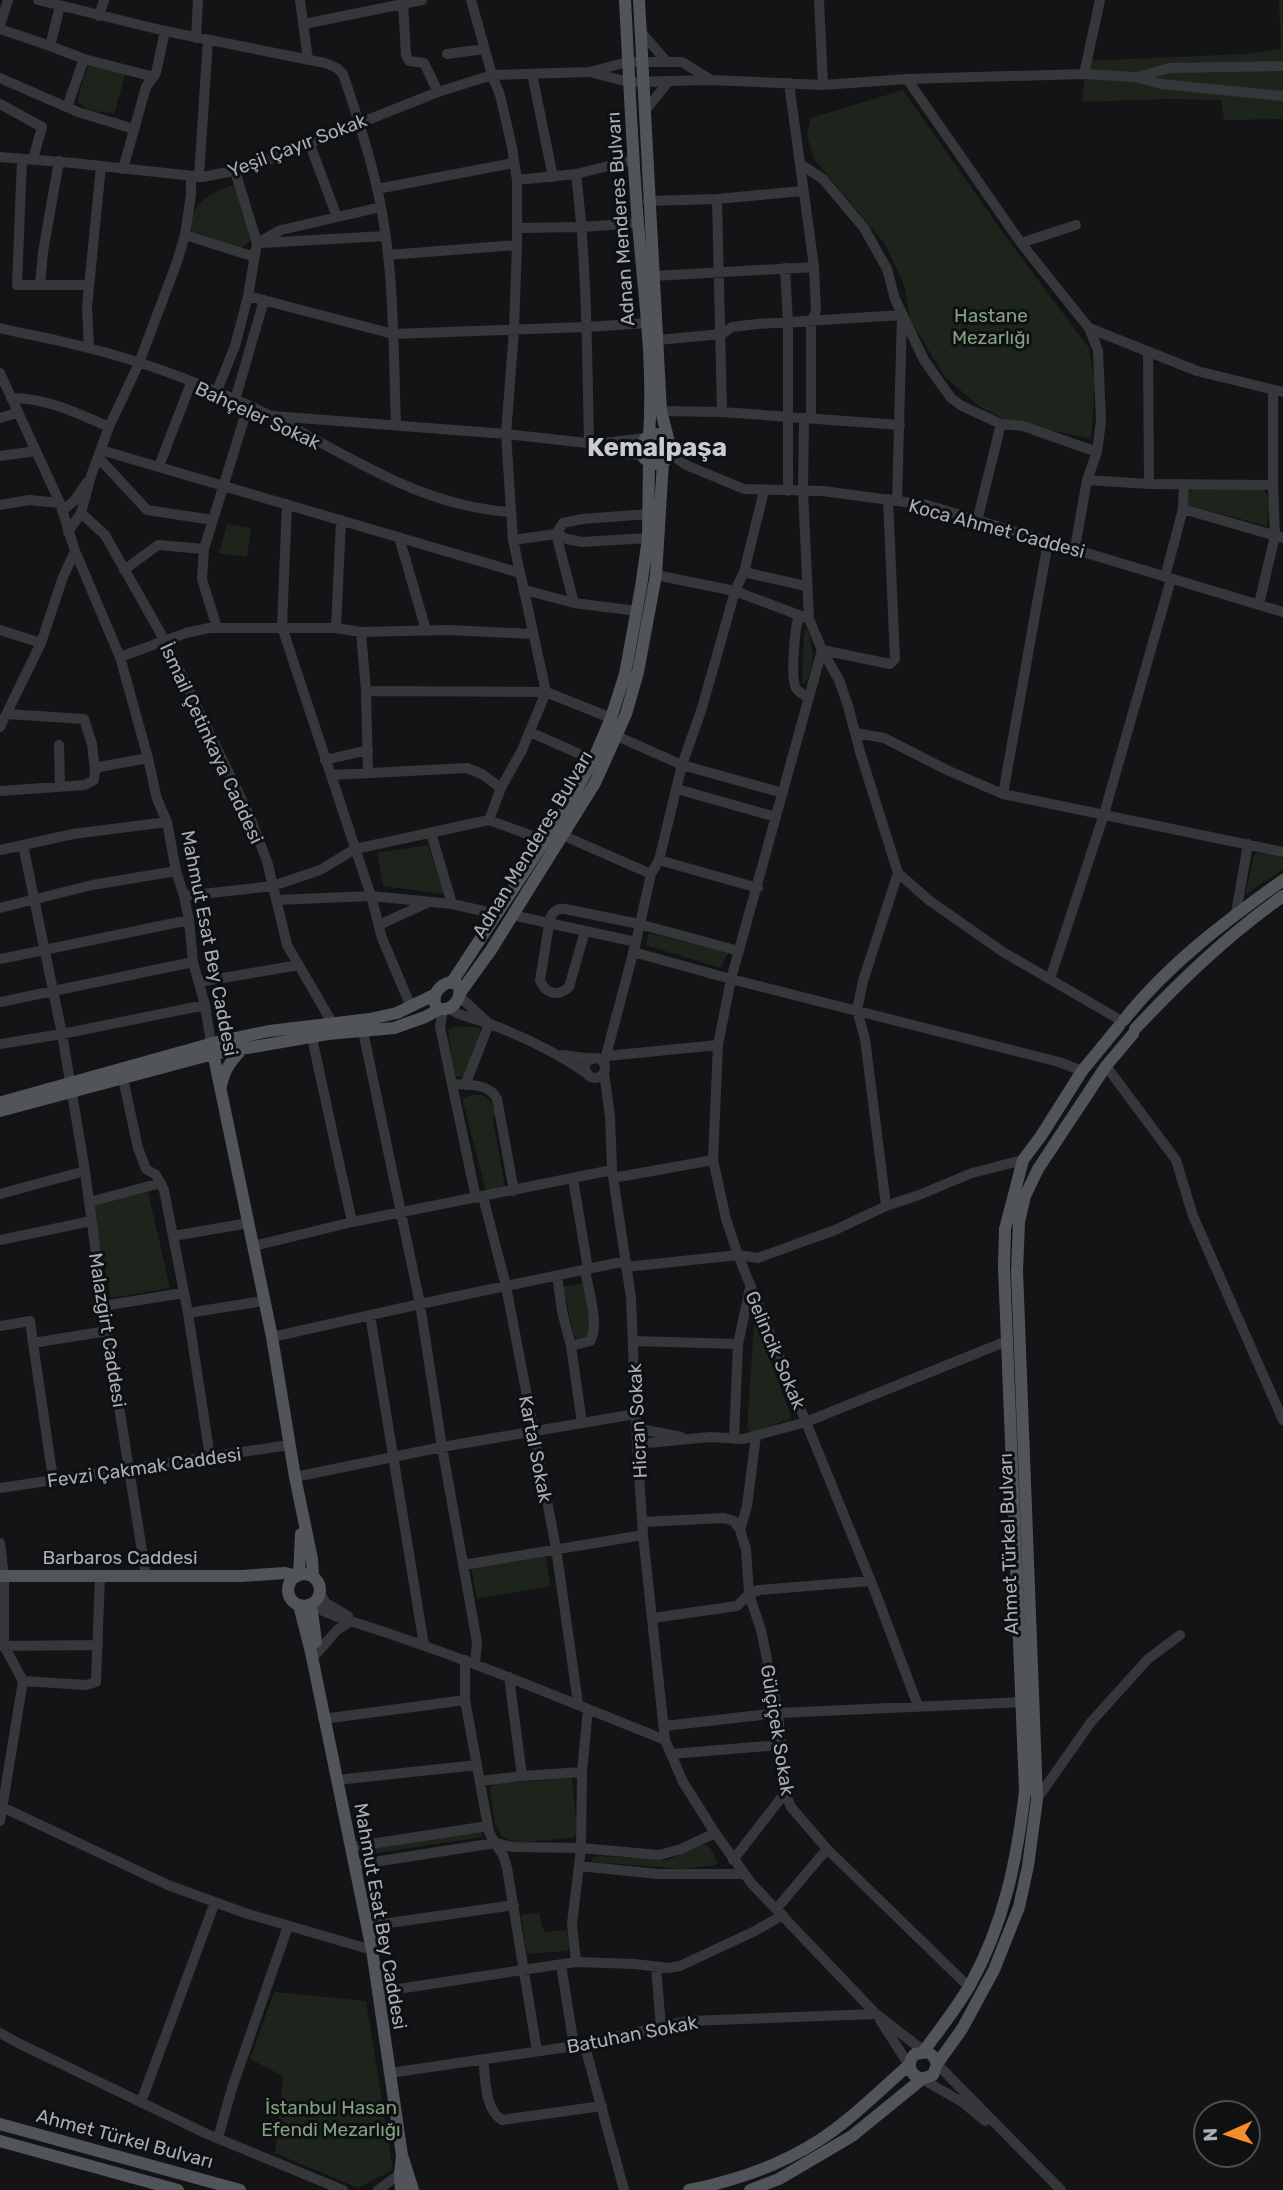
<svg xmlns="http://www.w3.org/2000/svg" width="1283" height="2190" font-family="Rubik,sans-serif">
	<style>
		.green { fill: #1c241c }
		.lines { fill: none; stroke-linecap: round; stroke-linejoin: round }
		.minor { stroke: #35373b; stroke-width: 10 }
		.major { stroke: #51555a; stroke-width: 12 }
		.labels { text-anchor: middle; stroke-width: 6; stroke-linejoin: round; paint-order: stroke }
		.street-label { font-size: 19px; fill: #a6aeb7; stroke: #0f1011 }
		.park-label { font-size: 19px; fill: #81a27c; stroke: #0f1011 }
		.district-label { font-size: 26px; font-weight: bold; fill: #c7ccd2; stroke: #0f1011 }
	</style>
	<rect width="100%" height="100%" fill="#141416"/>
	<path class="green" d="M1279,0H1283V119L1224,120L1221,100L1165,99L1082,102L1087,61L1243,54L1281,49Z
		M89,63L126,72L114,114C101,111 84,112 77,100Z
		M903,90L1006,237L1089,348L1095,383L1091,439L1005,420L979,406L945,377L910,320L905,287L885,244L814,159L807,136L811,118Z
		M235,185L252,240L241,248L192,231C184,207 215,189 235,185Z
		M1260,488C1274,494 1268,513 1267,526L1188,505L1189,492L1195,489Z
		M227,524L251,528L247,557L219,553Z
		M804,630H807C815,648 814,667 805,684L802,683Z
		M428,845L444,894L383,886L377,853Z
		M1259,852L1283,858V869L1245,895L1254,855Z
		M649,933L728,953L721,967H717L646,945Z
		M455,1026L481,1028L465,1076L454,1077L448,1030Z
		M473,1095H483L491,1102L496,1114L493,1119L505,1187L486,1191L462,1098Z
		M148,1192L170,1288L111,1298L92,1205Z
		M584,1283L591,1332L589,1336L578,1339L574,1335L563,1287Z
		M754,1323L757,1324L791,1416L790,1419L752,1433L747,1430Z
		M545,1554L551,1586L477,1599L471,1568Z
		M572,1778L577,1830L574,1837L518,1843L502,1837L495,1824L490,1790L493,1784Z
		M481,1831L482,1837L371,1854L369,1848Z
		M702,1844C712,1845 714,1856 718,1863L716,1865L684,1869L592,1862L593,1857L600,1856L668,1860Z
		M539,1913L544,1932L567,1930L569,1948L566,1951L527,1954L521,1915Z
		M274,1992L366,2001L393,2170L358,2188L275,2153L283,2076L250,2059Z"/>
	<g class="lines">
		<path class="minor" d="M38,0L165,31L325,63L337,68L343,74C356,112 368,149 377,188C395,265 393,347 396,425
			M300,0L308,60
			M471,0L492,75L500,95L512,147L517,180V245L514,330L506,434L513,540L546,692
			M819,0L823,85
			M403,3L406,55L409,61L424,63L438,92
			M60,6L50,46L84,59L67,107
			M99,16L104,0
			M304,24L422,0
			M0,25L8,0
			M0,29L50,46
			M641,32L667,62
			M196,38L198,0
			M447,54L484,49
			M84,59L154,77
			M593,73L629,82L711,80L823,85L907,79L1084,74L1135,77L1161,84L1283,96
			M532,74L553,177
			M1084,74L1100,0
			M1138,77L1169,68L1283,66
			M0,78L78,112L134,129
			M907,79L1021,243L1089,328L1098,350L1101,421L1097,452L1087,480L1075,548
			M789,83L814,267L816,311L811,322V418
			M0,104L42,127L33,159
			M645,111L669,81
			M309,142L337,217
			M0,157L73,163L203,177L247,168L438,92L492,75L589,72L628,62H682L711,80
			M22,159L17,285H40
			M59,161L43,252L40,285H88
			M800,164L823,179L864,228L887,269L895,299L924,360L951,398L962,406L1001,424L1023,426L1097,452
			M123,169L146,87L156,73L165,31
			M576,174C587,264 587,353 589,443
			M199,176L208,40
			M517,180L576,174L633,160
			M377,189L513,163
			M717,199L722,412
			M648,201L717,199L803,191
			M517,228L582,227L638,223
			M185,235L255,257
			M257,243L281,230L381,207
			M261,243L385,236
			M1021,243L1076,225
			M388,255L517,245
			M785,268L788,322V491
			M654,276L814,267
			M248,296L393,334L587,327L647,323
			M0,328C29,335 59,340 88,348C142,361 197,382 248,405C335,445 411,506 511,512
			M1089,328L1197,371L1283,392
			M658,340L722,334L732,327L757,324L902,315L897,501
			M89,348L87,307L101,166
			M1148,352L1149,484
			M0,373L60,503L75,551L120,657L148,758L157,799L167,822L176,871L184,896L189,920L193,962L205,1005L211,1043
			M216,393L235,346L248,296L257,243L235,171
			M11,398C47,398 77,413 109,427
			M235,400L264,300
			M661,411L722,412L900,425
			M273,416L506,434L596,444L645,438
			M0,418L17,413
			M804,418L803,491L809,619L822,650L839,680L848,706L860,752L898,873L930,901L1003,952L1122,1021
			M600,445L624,454L643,455
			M101,450L520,573
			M670,454L686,465L744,489L823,491L927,505L1283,612
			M0,456L36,451
			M98,457L147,510L213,520
			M159,466L191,383
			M1087,480L1149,484L1273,485
			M888,499L895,659L890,664L822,650L731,979L718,1045L713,1160L726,1219L738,1255L876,1594L918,1706
			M287,504L282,627L371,896L382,938L411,1007
			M0,505L29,500L60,503
			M1183,509L1283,538
			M62,511L74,501L87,482
			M81,513L105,535L165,641L250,817L267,861L287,945L333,1024
			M977,521L1001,424
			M68,532L81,513L91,476L109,427L139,363L177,262L185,235L191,195V176
			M399,537L426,630
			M513,540L556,534L567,539L582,542L648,538
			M124,570L158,545L204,549
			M744,572L806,586
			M656,575L735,591L809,619
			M1165,577L1183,509L1184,485
			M525,590L574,603L637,611
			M574,603L556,534L563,523L582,519L649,514
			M1259,604L1275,536L1273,485V390
			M799,615C795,628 790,677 796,688C799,693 804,695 809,698
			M217,628L202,579L204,549L248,406
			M336,628L341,520
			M0,630L41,643
			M361,632L366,691L368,773
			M120,657L186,633L209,628H336L361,632L448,630L533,634
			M366,691L546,692L611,718
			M7,714L84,719L92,744L95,770
			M0,727L41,643L63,577L75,551
			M530,732L593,760
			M856,733L884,738L949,771L1003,794L1283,852
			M617,736L682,765L783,793
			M59,745L60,786
			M325,760L368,750
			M331,775L467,768L482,774L501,788
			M677,789L776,817
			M0,791L85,785L94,780L95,770L99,767L148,758
			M1003,794L1048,542
			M489,820L501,788L522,750L546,692
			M431,833L452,904
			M562,835L651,874
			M23,845L62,1034L85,1171L103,1306L146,1576
			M0,850L73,834L167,822
			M659,860L758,888
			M184,896L273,886L320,870L355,849L489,820L546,841
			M276,900L371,896L452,904L497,914
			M0,908L92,885L176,871
			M1236,913L1248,844
			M512,915L636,942
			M379,925L429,902
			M585,931L569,987C558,997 545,994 540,980L550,919C552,912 557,908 565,909L639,924L739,951
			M633,952L731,979L1059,1062L1082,1071
			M0,959L189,920
			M1050,979L1104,814L1171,579
			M199,982L299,965
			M459,996L486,1021
			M0,1002L193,962
			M449,1009C463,1017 476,1019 490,1024C525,1037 557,1053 588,1074
			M443,1010L440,1027L476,1198
			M363,1031L420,1304L442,1447L477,1642L475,1664
			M312,1038L352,1222
			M0,1044L62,1034L205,1005
			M562,1055L593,1059
			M607,1056L718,1045
			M585 1068a10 10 0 1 1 20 0a10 10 0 1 1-20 0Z
			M604,1063L636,942L651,874L659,860L682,765L702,708L735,591L744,572L764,491
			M1106,1066L1176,1160L1193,1216L1283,1420
			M604,1073L610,1116L612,1170L631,1298L637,1444L643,1535L665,1740L683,1782L715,1833L752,1884L876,2014L924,2051
			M122,1074L138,1148L146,1169L156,1175L164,1190L188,1313L210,1457
			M452,1084C469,1085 489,1083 497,1099L514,1191
			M465,1085L489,1024
			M613,1178L713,1160
			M573,1179L588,1269
			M0,1194L85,1171
			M483,1197L506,1286L556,1548L578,1703
			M89,1202L161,1183
			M886,1206L865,1039L857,1010L863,981L898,873
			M173,1236L249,1223
			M0,1240L91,1221
			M254,1246L352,1222L612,1170
			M626,1267L738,1255L758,1258L835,1230L886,1206L919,1195L972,1173L1023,1160
			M557,1275L562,1311L571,1346L582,1423
			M103,1306L183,1293
			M188,1313L263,1301
			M370,1315L424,1645
			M0,1326L30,1321L33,1343L107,1331
			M272,1337L420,1304L626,1261
			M633,1341L738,1344
			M33,1343L53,1479
			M571,1346L590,1341C600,1325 588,1289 585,1270
			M636,1428L681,1437
			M734,1439L738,1344L750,1288
			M637,1444L710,1437L743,1439L806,1422L1007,1341
			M295,1477L442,1447L635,1414
			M0,1488L289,1445
			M643,1522L724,1518L734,1521L740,1530L746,1549L749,1594L761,1630L778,1713L785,1793L791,1807L827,1849L969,1987
			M740,1530L747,1506L756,1436
			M0,1543L4,1576V1646L23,1681L0,1821
			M463,1565L643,1535
			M320,1594L326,1603L348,1616
			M312,1603L323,1611L337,1617C450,1651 557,1697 665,1740
			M653,1618L737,1606L749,1594L759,1590L870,1581
			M1,1646L98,1645
			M317,1653L337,1630L351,1621
			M465,1660V1700L489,1832L495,1843L513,1847L581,1848L659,1855L681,1849L715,1833
			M509,1677L522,1776
			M23,1681L86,1685L96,1682L100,1575
			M323,1719L465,1700
			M664,1726L778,1713L1021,1702
			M671,1754L780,1745
			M337,1780L477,1765
			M480,1781L522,1776L582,1772
			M1037,1799L1091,1722L1148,1659L1180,1635
			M0,1806L168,1885L245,1913L372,1950
			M351,1847L488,1826
			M733,1860L785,1793
			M355,1865L495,1843L503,1855L507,1868L537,2051
			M579,1866L657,1874H744
			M777,1908L827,1849
			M368,1926L514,1905
			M576,1962L572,1924L581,1848L582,1772L588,1709
			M561,1965L574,2046
			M656,1967L661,2027
			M378,1992L576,1962L635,1964L668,1968L680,1966L755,1931L783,1915
			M880,2020L909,2065
			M0,2033L18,2043L207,2134L343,2190
			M584,2043L624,2190
			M483,2059C486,2079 484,2109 502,2120L602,2106
			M937,2064L1061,2190
			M390,2073L574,2046L688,2021L876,2014
			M922,2079L962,2102L985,2121
			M141,2102L215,1902
			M218,2138L232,2088L288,1926
			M378,2190L400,2174"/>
		<path class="major" d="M625,0C629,74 632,149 638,223C644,294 654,365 649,436
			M639,0L661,411L669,442
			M641 449a15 15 0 1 1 30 0a15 15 0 1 1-30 0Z
			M452,982L567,807L593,760L611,718L625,674L641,587L648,538L649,462
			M452,982L459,986C462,1000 451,1013 437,1008C430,996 439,984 452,982Z
			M460,993L491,950L595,783L626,714L638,672L656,575L663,462
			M1124,1020C1168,964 1226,921 1283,880
			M1135,1029C1182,979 1227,936 1283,896
			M211,1043L272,1337L295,1477L312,1559L313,1576
			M221,1086C224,1070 231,1061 242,1049
			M2,1102L217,1042L269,1031L370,1019L397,1013L434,995
			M0,1111L213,1054L328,1034L394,1028L425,1017L440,1009
			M288 1590a16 16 0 1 1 32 0a16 16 0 1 1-32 0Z
			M299,1575L301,1534
			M0,1576H241L285,1573L297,1576
			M311,1604L316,1642
			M299,1605L311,1652L372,1950L402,2155L400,2174L401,2190
			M924,2051C939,2030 957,2008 970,1985C1004,1924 1017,1860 1025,1791L1004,1267L1005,1229L1023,1160L1041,1136L1082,1071L1119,1026
			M922,2079C909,2075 906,2063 915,2054L928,2052L934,2057L937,2064
			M0,2124L240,2190
			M0,2141L178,2190
			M403,2158L413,2190
			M689,2190C734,2181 779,2166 818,2141C851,2120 880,2090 909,2065
			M750,2190L779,2179L852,2136L922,2079L933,2075L937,2064L962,2029L994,1970L1019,1907L1028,1866L1037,1799L1017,1271L1019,1222L1025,1196L1038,1169L1106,1066L1133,1034"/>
	</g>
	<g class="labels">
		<g class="street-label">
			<text transform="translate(297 145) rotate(-21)" y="7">Yeşil Çayır Sokak</text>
			<text transform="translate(620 219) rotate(-94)" y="7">Adnan Menderes Bulvarı</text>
			<text transform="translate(258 415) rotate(25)" y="7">Bahçeler Sokak</text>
			<text transform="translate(997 528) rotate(15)" y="7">Koca Ahmet Caddesi</text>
			<text transform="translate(212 743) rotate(65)" y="7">İsmail Çetinkaya Caddesi</text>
			<text transform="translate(532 844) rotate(-59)" y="7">Adnan Menderes Bulvarı</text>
			<text transform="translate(210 943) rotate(79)" y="7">Mahmut Esat Bey Caddesi</text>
			<text transform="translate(108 1330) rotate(81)" y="7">Malazgirt Caddesi</text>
			<text transform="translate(776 1350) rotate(67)" y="7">Gelincik Sokak</text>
			<text transform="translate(637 1421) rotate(-93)" y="7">Hicran Sokak</text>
			<text transform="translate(536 1449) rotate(79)" y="7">Kartal Sokak</text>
			<text transform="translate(144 1467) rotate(-8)" y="7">Fevzi Çakmak Caddesi</text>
			<text transform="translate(1008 1544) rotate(-92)" y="7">Ahmet Türkel Bulvarı</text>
			<text x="120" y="1564">Barbaros Caddesi</text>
			<text transform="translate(778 1730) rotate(81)" y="7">Gülçiçek Sokak</text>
			<text transform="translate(381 1916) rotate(80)" y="7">Mahmut Esat Bey Caddesi</text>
			<text transform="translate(632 2034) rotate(-11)" y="7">Batuhan Sokak</text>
			<text transform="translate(125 2138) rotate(15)" y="7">Ahmet Türkel Bulvarı</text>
		</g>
		<g class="park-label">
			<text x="991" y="322">Hastane<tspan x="991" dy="22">Mezarlığı</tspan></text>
			<text x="331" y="2114">İstanbul Hasan<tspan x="331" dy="22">Efendi Mezarlığı</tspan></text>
		</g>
		<g class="district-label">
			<text x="657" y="456">Kemalpaşa</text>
		</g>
	</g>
	<g transform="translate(1227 2134) rotate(267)"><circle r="33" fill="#0f1011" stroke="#4b4f53" stroke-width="2"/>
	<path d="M0-5L12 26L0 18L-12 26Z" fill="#f58d2d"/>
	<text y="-10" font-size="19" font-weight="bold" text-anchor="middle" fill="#a6aeb7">N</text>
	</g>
</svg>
